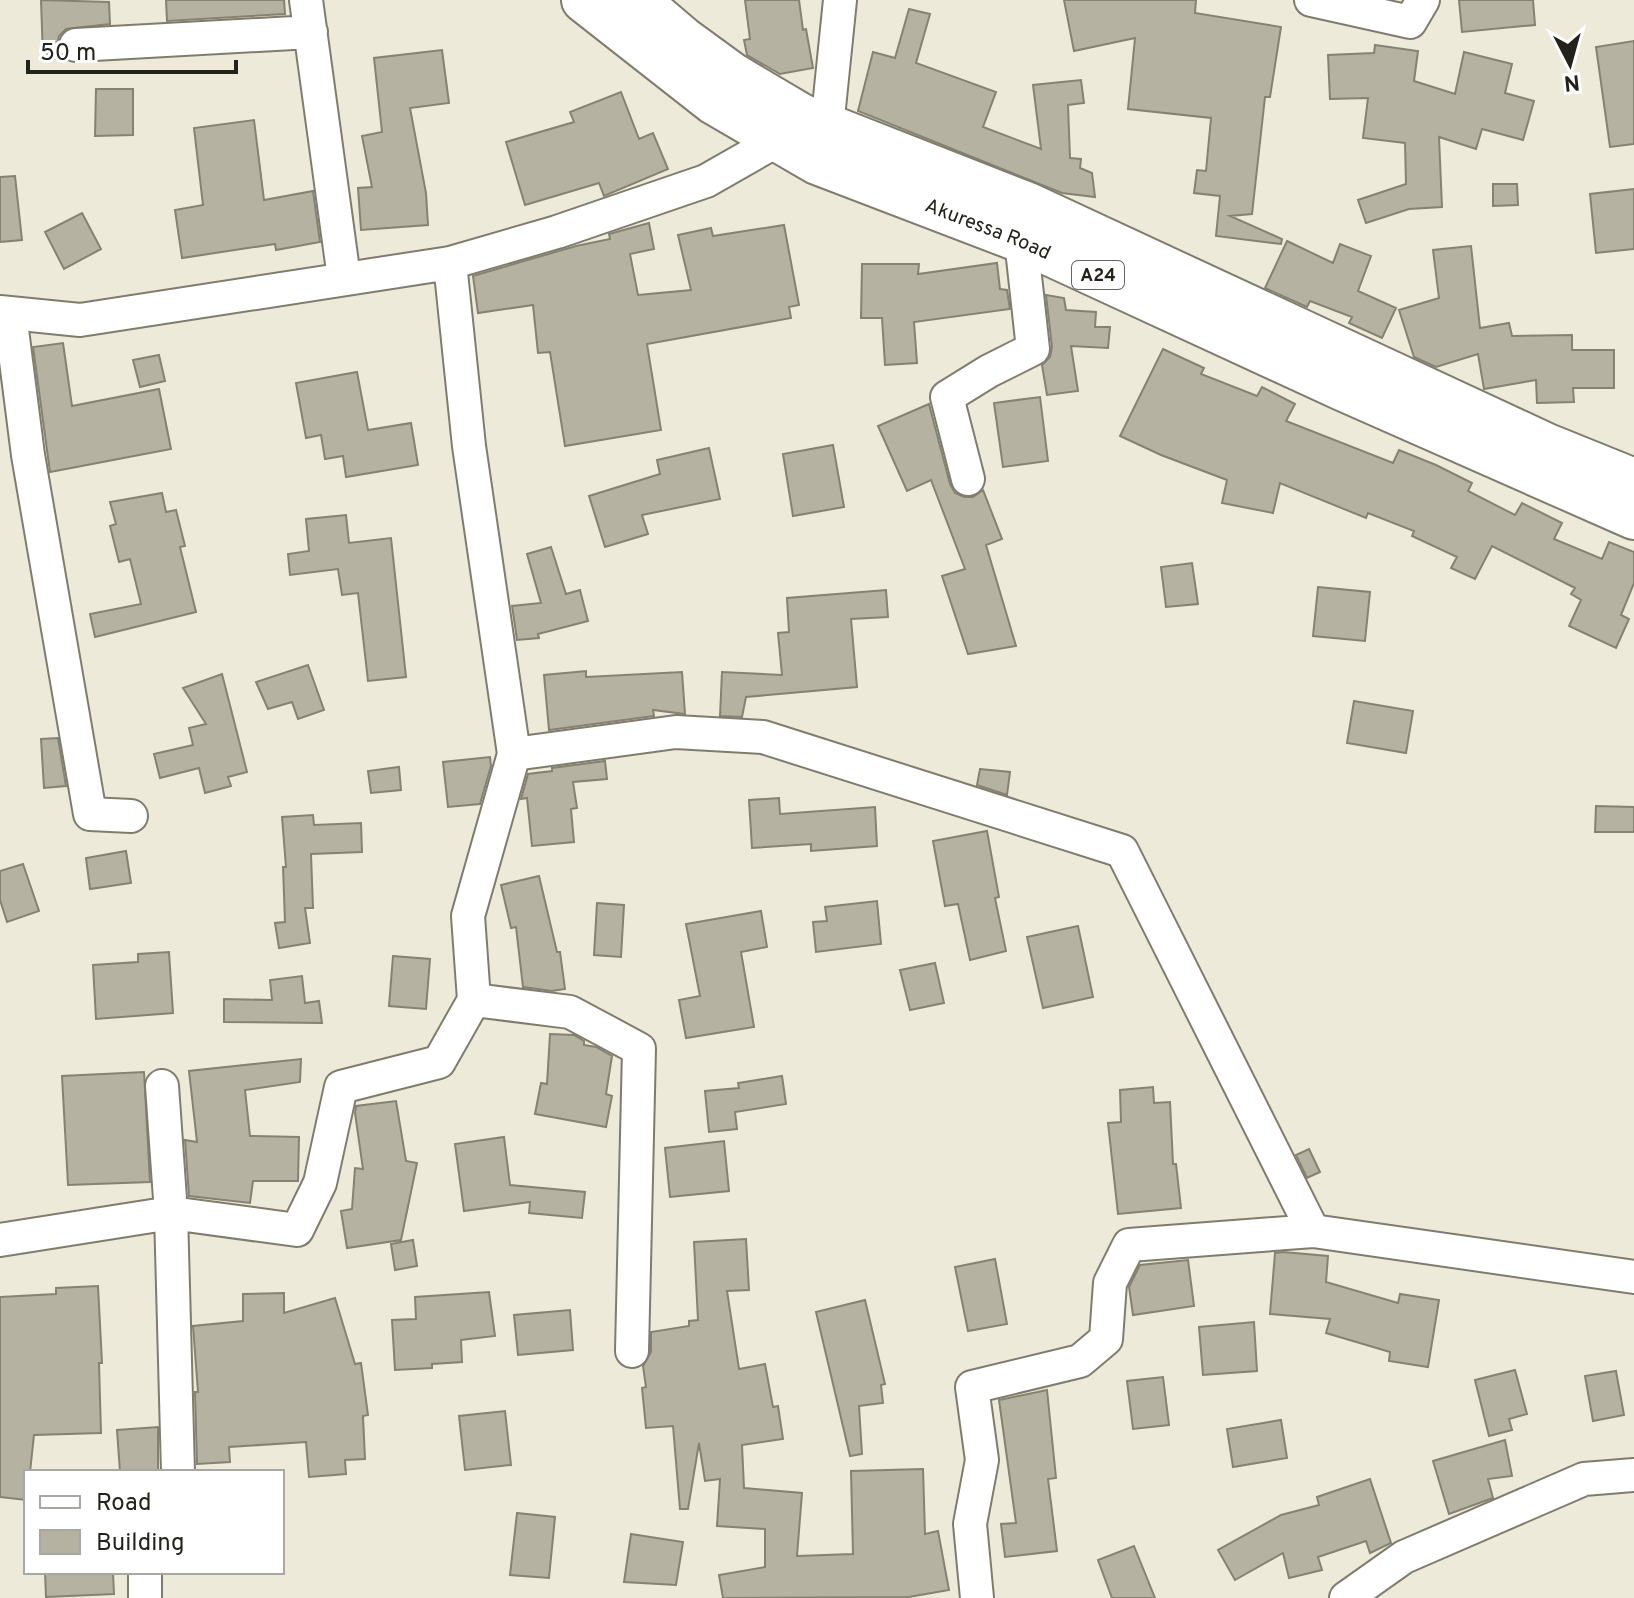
<svg xmlns="http://www.w3.org/2000/svg" width="1634" height="1598" font-family="Overpass,sans-serif">
	<style>
		.building { fill: #b6b2a1; stroke: #868272; stroke-width: 2 }
		.lines { fill: none; stroke-linecap: round; stroke-linejoin: round }
		.minor-casing { stroke: #807c6d; stroke-width: 36 }
		.trunk-casing { stroke: #807c6d; stroke-width: 48 }
		.minor { stroke: #fff; stroke-width: 32 }
		.trunk { stroke: #fff; stroke-width: 44 }
		.labels { text-anchor: middle; stroke-width: 6; stroke-linejoin: round; paint-order: stroke }
		.shield { fill: #fff; stroke: #65645f; stroke-width: 2 }
		.shield-label { font-size: 18px; font-weight: bold; fill: #23221b }
		.street-label { font-size: 20px; fill: #23221b; stroke: #fff }
	</style>
	<rect width="100%" height="100%" fill="#eeead9"/>
	<path class="building" d="M41,0L109,2L110,24L66,29L59,36L57,45L63,58L43,59Z
		M166,0H284L285,14L167,21Z
		M745,0H799L803,30L806,29L813,68L780,74L747,55L744,40L750,39Z
		M1064,0H1196L1195,13L1281,27L1270,97H1265L1252,214L1230,216L1282,239L1281,244L1216,236L1220,196L1194,193L1197,170L1206,171L1211,118L1128,109L1135,38L1074,51Z
		M1459,0H1533L1535,25L1462,32Z
		M909,9L930,14L916,63L996,92L983,127L1041,149L1033,85L1081,80L1084,103L1068,105L1070,158L1081,159L1080,168L1092,173L1095,197L1062,193L858,111L873,52L895,58Z
		M1634,41V144L1610,147L1596,47Z
		M1375,45L1418,51L1414,81L1455,94L1464,52L1512,64L1505,93L1534,101L1523,140L1482,129L1476,149L1439,137L1442,207L1409,209L1366,223L1358,200L1406,184L1405,143L1363,138L1368,98L1330,99L1328,55L1374,53Z
		M442,50L449,103L410,108L426,193L428,225L361,230L358,188L372,187L362,136L382,132L374,58Z
		M96,89H133V135L95,136Z
		M621,92L639,139L653,133L668,169L604,196L599,183L525,205L506,142L574,122L570,112Z
		M254,120L264,200L313,191L320,242L276,250L275,244L182,258L175,210L203,205L194,128Z
		M15,176L22,240L0,242V177Z
		M1493,184H1517L1518,205L1493,206Z
		M1634,189V249L1596,253L1590,194Z
		M82,213L101,249L64,269L45,232Z
		M649,223L654,249L630,254L638,295L691,290L678,235L711,228L713,236L784,225L799,305L789,307L791,318L647,344L661,430L565,446L550,352L538,353L533,305L478,313L473,276L576,246L610,239L609,234Z
		M1287,241L1333,263L1340,244L1371,256L1358,291L1396,308L1382,338L1349,323L1352,317L1310,301L1307,307L1265,288Z
		M1471,246L1480,328L1509,323L1512,336L1572,335V350H1614V388H1573L1574,402L1537,403L1536,380L1484,389L1478,354L1436,367L1414,357L1399,310L1439,298L1433,250Z
		M997,263L1000,289L1007,290L1010,309L914,322L917,363L885,365L882,318H861L862,264H919L918,274Z
		M1046,295L1064,298L1066,310L1096,312L1095,327H1110L1108,348L1071,346L1078,391L1047,395L1042,365L1050,357L1052,347Z
		M63,343L72,406L159,389L171,449L50,472L33,347Z
		M1163,349L1204,368L1201,374L1257,396L1262,387L1295,404L1286,421L1393,463L1399,450L1436,465L1472,483L1468,491L1515,515L1522,503L1562,523L1554,539L1602,559L1609,542L1634,552V583L1621,615L1629,619L1616,648L1569,626L1581,600L1571,594L1575,588L1492,546L1475,579L1451,568L1457,557L1412,536L1414,531L1368,513L1366,518L1280,483L1273,513L1222,503L1227,480L1161,455L1120,436Z
		M159,355L165,381L140,387L133,360Z
		M357,372L368,430L411,423L418,465L346,477L343,456L325,459L321,435L306,438L296,383Z
		M1040,397L1048,461L1003,467L994,403Z
		M929,404L950,484L955,493L964,497H973L983,490L1002,539L986,545L1016,646L968,654L942,576L965,569L931,480L907,491L878,426Z
		M833,445L844,507L793,516L783,454Z
		M709,448L720,499L642,515L648,534L605,547L589,496L660,474L657,460Z
		M162,493L166,512L176,510L185,546L180,547L196,612L95,637L90,614L141,604L130,559L119,562L110,526L116,524L110,502Z
		M346,515L349,543L391,538L406,677L368,681L358,593L342,595L338,569L290,575L288,554L309,551L306,519Z
		M551,547L566,594L580,590L588,621L538,634L539,638L517,640L512,606L541,603L527,554Z
		M1192,563L1198,604L1166,607L1161,567Z
		M1318,587L1370,592L1365,641L1313,636Z
		M886,590L888,617L851,619L857,687L746,697L742,717L720,716L722,672L782,675L778,633L789,632L787,598Z
		M308,665L324,710L298,719L292,702L268,709L256,682Z
		M586,671V677L682,672L685,714L653,710L654,716L549,730L544,675Z
		M222,674L247,772L228,777L231,786L205,793L199,768L160,778L154,754L193,745L189,728L206,724L183,688Z
		M1354,701L1413,711L1406,753L1347,743Z
		M58,738L66,786L44,788L41,739Z
		M490,757L491,766L480,804L448,807L443,762Z
		M605,761L607,779L573,782L577,808L571,809L574,842L532,846L527,798L521,799L528,774L552,771V768Z
		M399,767L401,790L371,793L368,771Z
		M980,769L1010,772L1007,795L977,785Z
		M779,798L780,814L875,807L877,846L811,851V844L752,848L749,800Z
		M1596,806L1634,807V832H1595Z
		M313,815L314,825L361,823L362,852L311,854L313,908H305L310,943L279,948L275,923L285,922L283,867H286L282,817Z
		M987,831L999,897L995,898L1006,951L970,960L958,904L945,906L933,841Z
		M126,851L131,883L90,889L86,858Z
		M23,864L39,911L7,922L0,900V871Z
		M539,876L557,952H560L565,989L552,991L523,987L516,927L511,928L501,885Z
		M877,901L881,944L816,952L813,922L827,921L825,907Z
		M597,903L624,905L621,957L594,955Z
		M761,911L767,947L741,952L754,1027L686,1038L679,1000L700,996L686,924Z
		M1078,926L1093,997L1043,1008L1027,937Z
		M169,952L173,1013L96,1019L93,965L138,962V954Z
		M393,956L430,959L426,1009L389,1006Z
		M935,963L944,1003L910,1010L900,970Z
		M302,976L305,1003L319,1001L322,1023L224,1022V999L272,1000L270,980Z
		M550,1034L574,1035L584,1041V1045L596,1047L612,1056L606,1094L612,1096L606,1127L535,1114L541,1083L547,1084Z
		M301,1059L300,1082L245,1090L250,1136L299,1137L298,1181H253L250,1203L189,1196L185,1140L197,1142L189,1071Z
		M144,1072L150,1182L68,1185L62,1076Z
		M782,1076L786,1104L735,1112L737,1129L709,1132L705,1091L739,1088L738,1083Z
		M1153,1087L1154,1103L1170,1102L1173,1164H1176L1181,1208L1118,1214L1108,1123L1121,1122L1120,1090Z
		M396,1101L406,1161L417,1163L401,1240L347,1248L341,1211L352,1209L355,1168L363,1169L355,1113L356,1106Z
		M504,1137L510,1185L585,1192L582,1218L529,1213L530,1202L464,1211L455,1144Z
		M724,1141L729,1191L670,1197L665,1148Z
		M1309,1149L1320,1172L1307,1178L1296,1155Z
		M746,1239L749,1290L727,1291L739,1369L765,1364L773,1407L778,1406L783,1439L742,1445L744,1488L802,1493L797,1556L853,1554L851,1471L923,1469L925,1534L938,1531L949,1590L909,1597L723,1598L719,1575L765,1567V1529L717,1526L720,1479L705,1481L699,1443L688,1509H680L673,1426L646,1428L642,1388L646,1387L643,1366L651,1352V1332L689,1326V1321L698,1320L694,1242Z
		M413,1240L417,1266L395,1270L391,1244Z
		M1283,1252L1328,1256L1326,1282L1398,1303L1400,1294L1439,1300L1428,1367L1389,1361L1390,1352L1326,1333L1330,1319L1270,1314L1275,1253Z
		M995,1259L1007,1324L968,1331L955,1267Z
		M1188,1260L1194,1306L1133,1315L1129,1287L1140,1265Z
		M98,1286L102,1363H99L101,1433L34,1435L30,1472H26V1500L0,1497V1297L56,1294V1288Z
		M489,1292L495,1336L461,1340L462,1362L432,1364V1368L395,1370L392,1320L416,1319L415,1297Z
		M284,1293V1313L335,1298L355,1364L361,1363L368,1415L363,1416L365,1459L345,1460L346,1474L309,1477L306,1442L229,1447L230,1462L197,1464L195,1392H198L193,1326L243,1321V1294Z
		M865,1300L885,1384L881,1385L883,1403L859,1406L862,1454L850,1456L816,1312Z
		M570,1310L573,1350L518,1355L514,1315Z
		M1254,1322L1257,1371L1203,1375L1199,1327Z
		M1515,1370L1527,1414L1509,1419L1512,1430L1489,1436L1475,1380Z
		M1616,1371L1624,1415L1593,1421L1585,1376Z
		M1163,1377L1169,1425L1133,1429L1127,1381Z
		M1047,1390L1056,1478L1048,1479L1057,1551L1005,1557L1001,1524L1016,1523L999,1400Z
		M505,1411L511,1465L465,1470L459,1416Z
		M1281,1420L1287,1458L1233,1467L1227,1429Z
		M158,1427V1472H120L117,1430Z
		M1505,1440L1512,1476L1488,1479L1493,1498L1449,1514L1433,1461Z
		M1370,1479L1391,1543L1370,1553L1366,1541L1318,1557L1322,1570L1289,1578L1283,1553L1235,1580L1218,1550L1281,1515L1319,1505L1317,1497Z
		M517,1513L555,1517L549,1578L510,1575Z
		M631,1534L683,1542L676,1585L624,1582Z
		M1134,1546L1155,1598H1112L1098,1560Z
		M45,1572H113L114,1594L46,1597Z"/>
	<g class="lines">
		<defs>
			<path id="minor" d="M306,0L344,278
				M1311,0L1410,22L1423,0
				M76,45L311,32
				M827,127L840,0
				M450,263L469,446L514,754
				M0,312L80,320L450,263L557,232L706,181L778,140L791,127
				M10,314L28,455L90,814L131,816
				M968,479L947,397L989,371L1033,349L1021,240
				M162,1086L171,1213L297,1230L320,1183L341,1087L439,1062L474,1000
				M0,1240L171,1213L178,1472
				M632,1351L639,1049L570,1012L474,1000L468,916L514,754L676,732L763,737L1122,851L1313,1231
				M145,1598V1572
				M977,1598L970,1524L982,1460L972,1387L1080,1361L1106,1339L1110,1283L1129,1245L1313,1231L1634,1277
				M1346,1598L1404,1557L1584,1479L1634,1475"/>
			<g id="trunk">
				<path id="s1" d="M584,0L714,102L817,162L1021,240L1342,388L1634,517"/>
				<path d="M637,0L684,40L732,75L801,116L1028,205L1547,446L1634,481"/>
			</g>
		</defs>
		<use href="#minor" class="minor-casing"/>
		<use href="#trunk" class="trunk-casing"/>
		<use href="#minor" class="minor"/>
		<use href="#trunk" class="trunk"/>
	</g>
	<g class="labels">
		<rect class="shield" x="1072" y="261" width="52" height="28" rx="6"/>
		<g class="shield-label">
			<text x="1098" y="281">A24</text>
		</g>
		<g class="street-label">
			<text dy="7" stroke="none"><textPath href="#s1" startOffset="468">Akuressa Road</textPath></text>
		</g>
	</g>
	<rect x="24" y="1470" width="260" height="104" fill="#ffffff" stroke="#a7a7a4" stroke-width="2"/>
	<rect x="40" y="1496" width="40" height="12" fill="#ffffff" stroke="#a7a7a4" stroke-width="2"/>
	<text x="96" y="1510" font-size="24" fill="#23221b">Road</text>
	<rect x="40" y="1530" width="40" height="24" fill="#b6b2a1" stroke="#a7a7a4" stroke-width="2"/>
	<text x="96" y="1550" font-size="24" fill="#23221b">Building</text>
	<g transform="translate(1570 64) rotate(174)" stroke="#ffffff" stroke-width="6" paint-order="stroke">
	<path d="M0-6L14 30L0 20L-14 30Z" fill="#23221b"/>
	<text y="-12" font-size="22" font-weight="bold" text-anchor="middle" fill="#23221b">N</text>
	</g>
	<path d="M28 60v12h208v-12" fill="none" stroke="#23221b" stroke-width="4"/>
	<text x="40" y="60" font-size="24" fill="#23221b" stroke="#ffffff" stroke-width="6" paint-order="stroke">50 m</text>
</svg>
